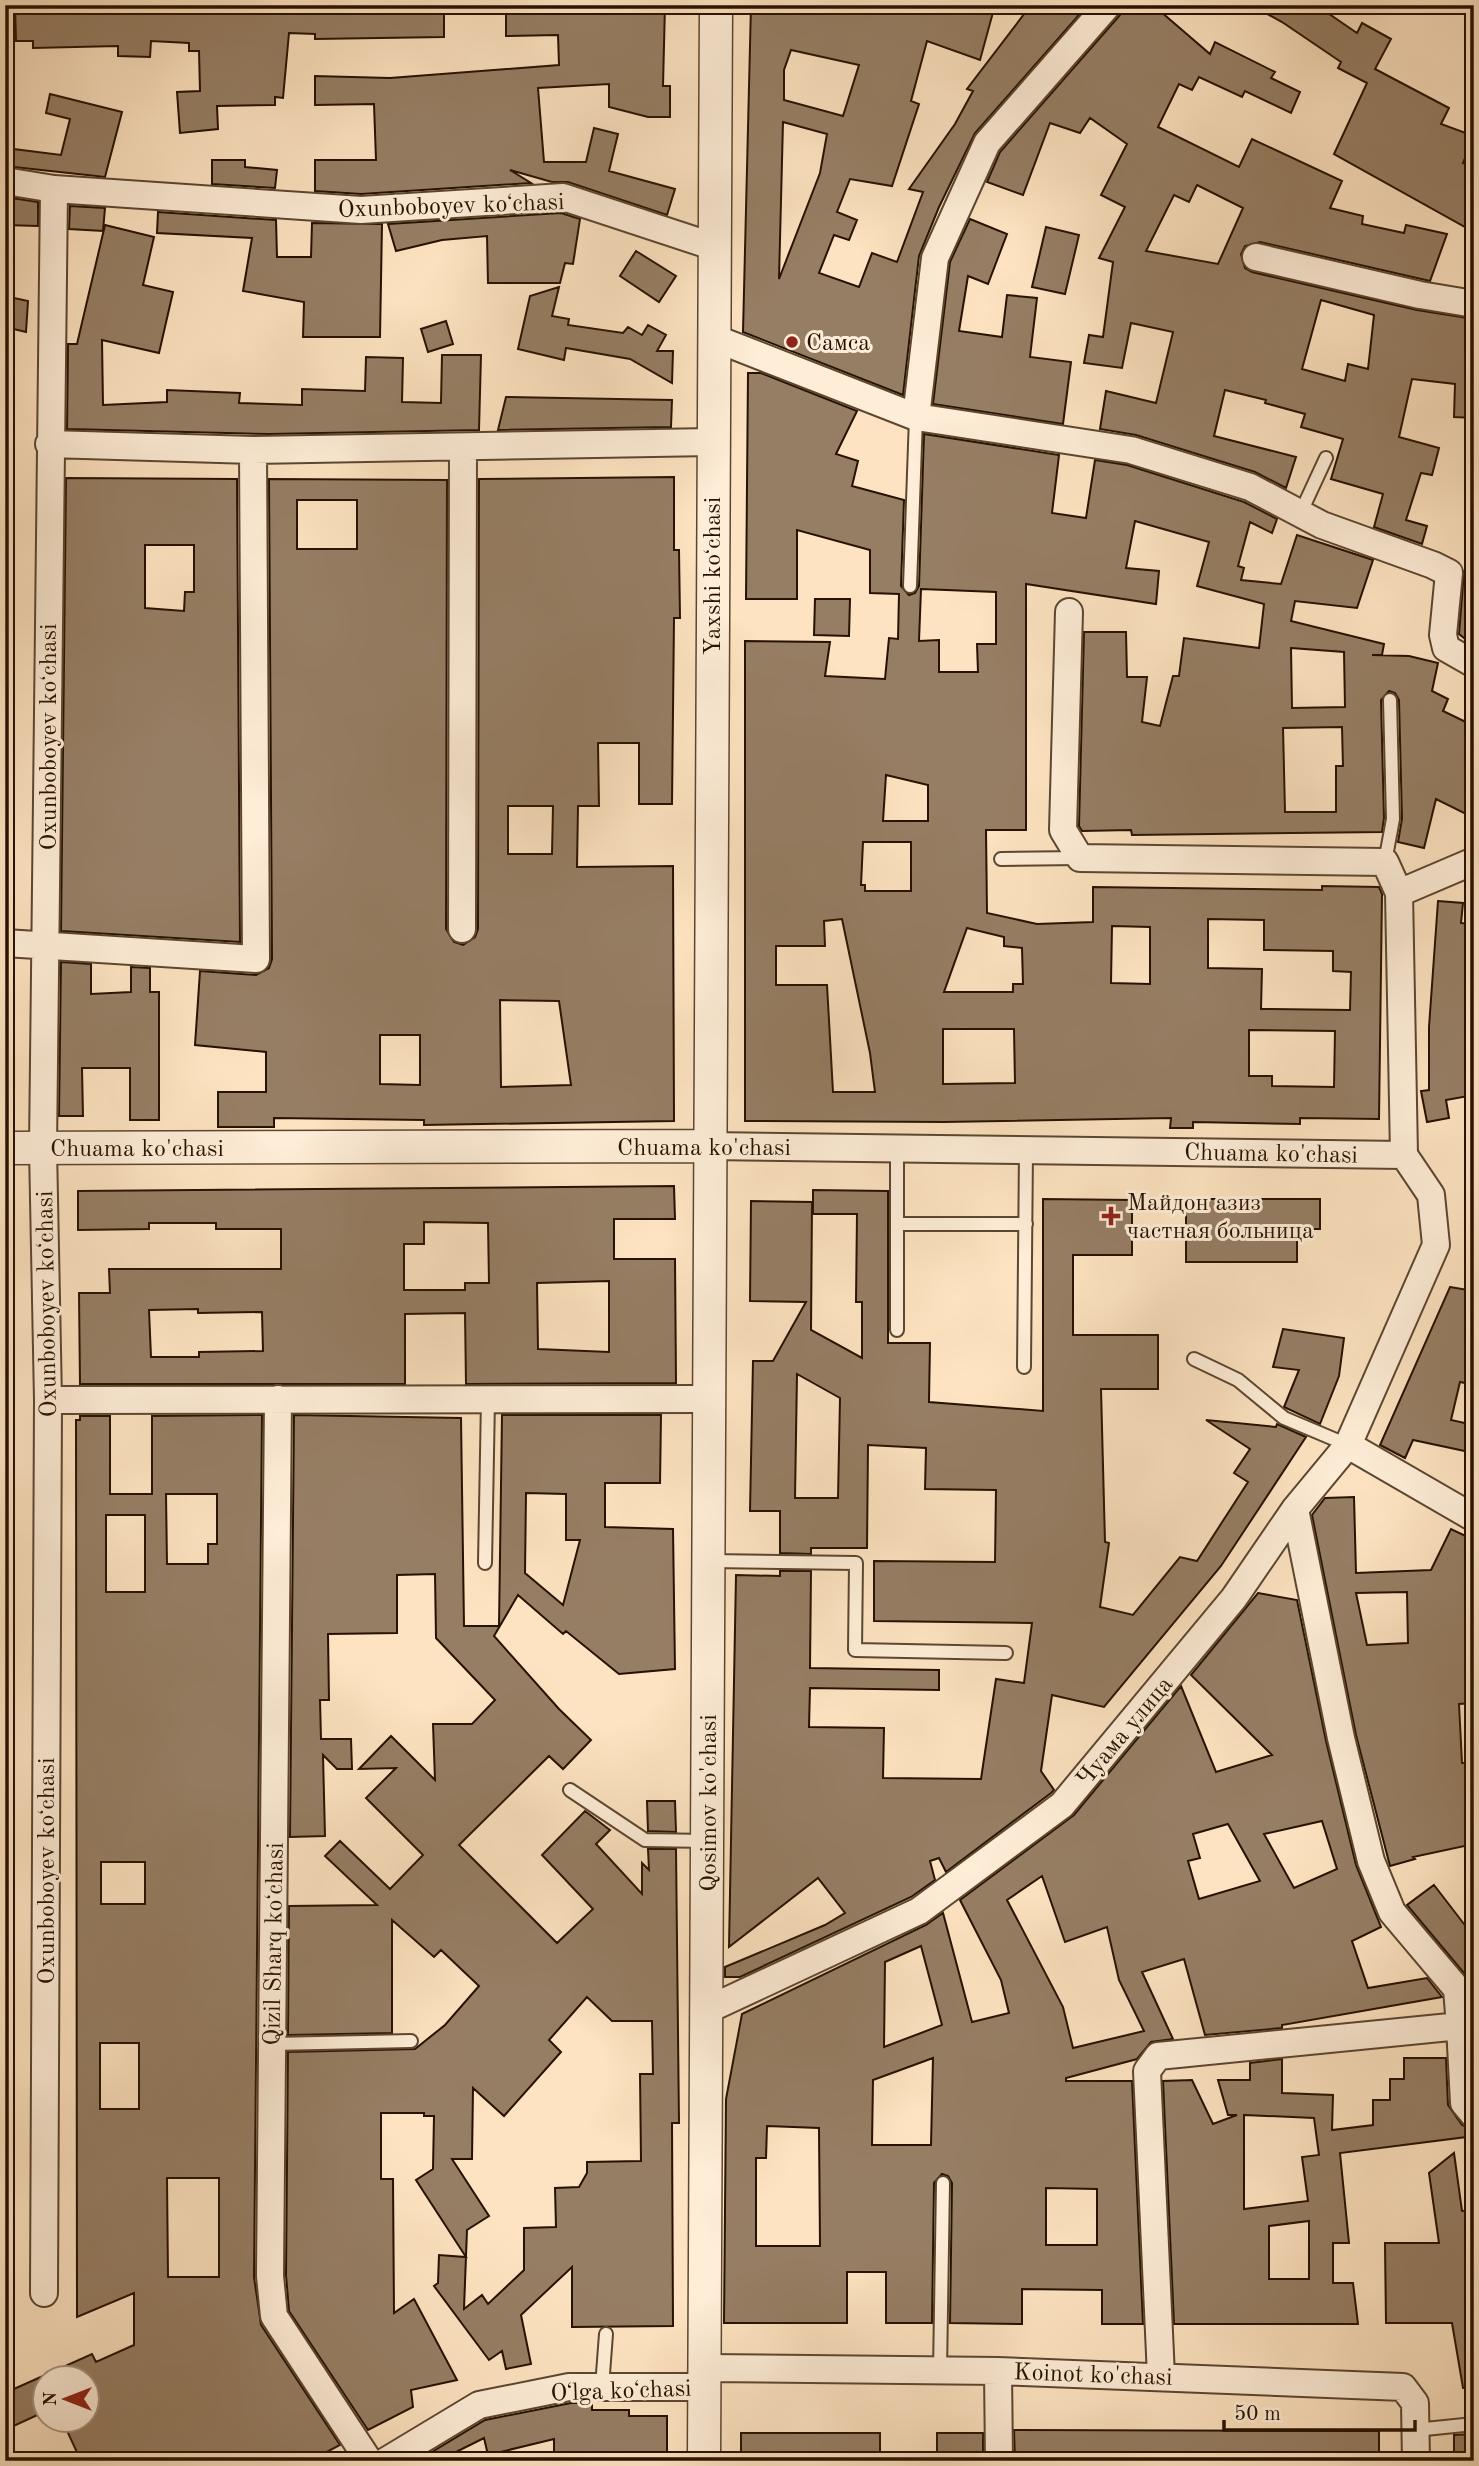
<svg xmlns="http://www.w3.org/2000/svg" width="1479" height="2466" font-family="'Old Standard TT',serif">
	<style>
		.building { fill: #967e64; stroke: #271100; stroke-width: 2; fill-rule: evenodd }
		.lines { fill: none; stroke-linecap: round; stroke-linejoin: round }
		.service-casing { stroke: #5c4630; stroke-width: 16 }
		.minor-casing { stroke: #5c4630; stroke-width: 30 }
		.tertiary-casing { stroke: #5c4630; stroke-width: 35 }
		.service { stroke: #feedd7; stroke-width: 12 }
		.minor { stroke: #feedd7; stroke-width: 26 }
		.tertiary { stroke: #feedd7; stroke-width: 32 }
		.poi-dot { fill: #8f2418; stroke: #feedd7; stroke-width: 2.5 }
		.labels { text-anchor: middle; stroke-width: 6; stroke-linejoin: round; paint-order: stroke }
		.street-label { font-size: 24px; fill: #271100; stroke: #feedd7 }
		.poi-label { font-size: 24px; fill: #271100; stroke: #feedd7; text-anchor: start }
	</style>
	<rect width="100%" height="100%" fill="#fde3c1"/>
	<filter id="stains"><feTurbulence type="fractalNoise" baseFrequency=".00286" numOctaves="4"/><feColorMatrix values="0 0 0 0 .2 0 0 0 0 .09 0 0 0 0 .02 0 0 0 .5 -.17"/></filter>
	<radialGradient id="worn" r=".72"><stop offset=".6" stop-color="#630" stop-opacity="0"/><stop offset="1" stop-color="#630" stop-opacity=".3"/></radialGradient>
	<path class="building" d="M15,5H444V37L315,39V34L289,33L283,98L275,97V105L217,106L218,129L180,133L177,92L200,91L199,51H189V43L151,41L150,57L118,56V46L33,48V41H16Z
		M506,5H665L663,86H670V117H648L609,107V84L538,88L544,162H586L594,128L618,134L609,171L675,189L667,215L568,182H552L510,170L531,183L361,194L315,191V160H376L374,104L315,105V76L390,78L559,65L558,35L506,36Z
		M751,5H995L980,60L927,41L911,101L919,104L892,186L850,179L837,212L857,220L849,240L834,235L819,273L859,287L872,253L897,262L923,192L909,189L955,124L973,91L967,89L1031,5H1060L1079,15L975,133L939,207L919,256L903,395L743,332ZM791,50L859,65L843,116L784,100V70ZM783,122L827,134L820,173L779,279Z
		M1123,5H1153L1210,54L1215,42L1275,72L1271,78L1300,92L1291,113L1245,91L1242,97L1199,77L1192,90L1179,84L1158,127L1239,167L1252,139L1342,181L1330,208L1363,216L1362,224L1404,233L1406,225L1447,234L1430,281L1260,242L1245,246L1241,254L1245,268L1252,272L1417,310L1474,319V418L1454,417L1455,384L1412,379L1399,437L1439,448L1432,475L1421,473L1406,520L1427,526L1422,544L1374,527L1383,494L1331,479L1343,439L1301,427L1305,414L1265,403L1266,400L1225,390L1214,436L1296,457L1286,488L1255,472L1136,435L1100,429L1106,391L1156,403L1173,332L1131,323L1122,368L1084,363L1089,335L1103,337L1113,262L1099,258L1125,207L1101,195L1127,144L1090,118L1080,133L1050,123L1023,195L987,182L1000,152L1120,15ZM1197,185L1243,208L1218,264L1146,251L1174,195L1189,202ZM1321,300L1374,315L1368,369L1348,364L1345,381L1302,369Z
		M1251,5H1316L1357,33L1362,23L1391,39L1375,69L1449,108L1441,124L1474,136L1463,163L1474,166V232L1334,154L1367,83L1338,68L1341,62L1282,22Z
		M50,94L122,112L105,177L5,166V148L61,155L70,119L46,113Z
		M212,160H245V167L277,170L275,188L212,184Z
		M5,197L38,202V226L5,225Z
		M70,206L105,208L103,231L69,229Z
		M158,212L276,220L277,257H311L312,223L382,224L380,337H303L304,302L243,291L252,238L157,233Z
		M561,213L580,219L573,264L565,263L560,283H488L487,236L442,240L396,251L388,224Z
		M970,219L1007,234L988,284L968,276L959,331L1002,337L1007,295L1037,298L1030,357L1071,362L1063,424L933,404L950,262Z
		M105,225L154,237L143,285L173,292L159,353L102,340L103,405L167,402V390L240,393L239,403L302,405V389L365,391L366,357L403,358L402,402L441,403L442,355H481L479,430L269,434L67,429L68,344H77Z
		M1046,227L1079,235L1065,294L1032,287Z
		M636,251L676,276L659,302L620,276Z
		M559,287L552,316L569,319L568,325L623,333L628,327L642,335L648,325L666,335L657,351H673L672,383L630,359L566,348L564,360L518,349L530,296Z
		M5,296L28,301L26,332L5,327Z
		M446,321L453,344L428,352L421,329Z
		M748,373H761L857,411L836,454L858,461L852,486L904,500L901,586L909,595L915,593L919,586L924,434L1059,455L1052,513L1086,518L1095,460L1127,465L1244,502L1277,519L1272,533L1250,522L1238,566L1244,568L1241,580L1281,584L1297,535L1373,560L1357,608L1295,601L1291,621L1384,644L1382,655H1372L1409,656L1438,663L1432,691L1448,699L1443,711L1474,726V803L1468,815L1436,799L1424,848L1398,842L1402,819L1399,700L1395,693L1389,691L1381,700L1384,818L1382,832L1132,835L1131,830L1082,831L1079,826L1084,632H1126L1127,677H1147L1142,722L1160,726L1173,676H1179L1184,638L1259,648L1264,604L1197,586L1209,542L1135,521L1126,568L1159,571L1156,604L1026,584V830H986L987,913L1037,924L1093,922V887L1322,890V886L1379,887L1382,894L1379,1119L1300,1118V1124L1193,1122V1128H1170L1171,1118L944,1122L745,1121V641L830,642L825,676L885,679L889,638L898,639L899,594L870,593V550L797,530V599H746ZM921,589L996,592V644H977L978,672H939V640L919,641ZM1291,648L1344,652L1345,707L1292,708ZM1342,727L1343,766H1336V812H1285L1283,728ZM886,775L928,785V821H883ZM863,842H911V891H865V885H861ZM842,919L870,1053L875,1092H833L827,985H776V946H825L824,921ZM1208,919L1264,920V950L1333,951V971L1351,972L1350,1010L1261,1009L1262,969L1208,968ZM1112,926L1150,927V984L1111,983ZM967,928L1004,937V946L1022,948L1023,984H1013V992H944ZM943,1029H1014L1015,1083L943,1084ZM1249,1030L1335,1031L1334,1087L1272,1086V1076H1249Z
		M506,397L672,400L671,427L498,430Z
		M674,477V550H679L680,618H674L672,804H639V743H598L599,806H578L577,867L673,866L674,1121L424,1125V1120L274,1118V1127H218V1092H266V1052L195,1045L200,971L256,975L269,968L272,959L269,479L447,480L446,929L454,942L463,945L475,937L478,929L479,479ZM297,500H357V549H297ZM508,806H553L552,854H508ZM500,1000L559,1001L571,1085L501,1087ZM380,1035H420V1085L380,1084Z
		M66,478L237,479L240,942L61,931ZM145,545H194V592H185L184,611L145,608Z
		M1464,571L1474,572V646L1459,634Z
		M815,599H850L849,636L814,635Z
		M1438,901L1463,903L1461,923L1468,924L1465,963L1474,964V1095L1446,1100L1449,1118L1427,1122L1421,1091L1429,1090V1027Z
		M61,962L91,964V994L131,992V967L150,968V992H159V1120H130V1068H82L83,1116H59Z
		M674,1186L675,1219H614V1259H675L676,1383L466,1384L465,1313L405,1314V1384H80L79,1293H110L109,1269H281V1229H216V1223H149V1229L78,1230V1191ZM424,1222L488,1223L489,1283H465V1290H404V1244H424ZM609,1281V1352L538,1349L537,1283ZM198,1309V1313L262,1312L263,1351L199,1352V1357H151L149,1310Z
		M813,1190L888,1191V1343H930L929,1402L1043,1411V1199L1132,1200V1255H1073V1335H1158V1389H1101L1105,1542L1109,1543L1100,1607L1133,1615L1180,1557L1197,1561L1248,1482L1234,1473L1250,1449L1206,1420L1276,1427L1277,1424L1306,1437L1221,1566L1104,1707L1052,1695L1041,1771L1054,1790L1051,1793L946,1872L939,1858L930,1861L935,1880L911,1897L740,1977H725V1967L825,1925L845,1913L818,1878L729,1947L736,1575L780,1576V1571H811L810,1668L939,1670V1690L810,1688L809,1727L884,1728L883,1778L981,1779L996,1679L1024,1683L1032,1623L874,1621V1561L995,1562L996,1490L925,1489L926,1448L868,1445L867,1548H811V1554L780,1553V1511H750L753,1361H773L806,1302L750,1301L751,1201L812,1202L811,1330L862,1358V1302H856L857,1214H813ZM797,1374L840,1398L838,1498H795Z
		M1186,1199H1320V1229H1297V1262H1186Z
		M1450,1287L1474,1291V1385L1460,1382L1451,1420L1474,1425V1453L1413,1440L1405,1458L1380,1445Z
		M1283,1329L1344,1338L1339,1376L1320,1424L1284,1407L1299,1370L1273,1367Z
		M262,1415L254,2277L261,2325L340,2445L310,2461H81L62,2420H88V2378H46V2411L5,2430V2393L92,2354L96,2362L134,2345V2293L77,2317L76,1420H80V1416H110V1494H152V1416ZM166,1494H217V1544H208V1564H167ZM106,1515H145V1592H106ZM101,1862H145V1904H101ZM100,2043H139V2109H100ZM167,2178H219V2277H168Z
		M294,1415L461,1418L464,1626H499L502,1415H661L660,1483H605V1527L673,1529L675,1669L619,1674L566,1631L563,1634L518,1595L494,1636L559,1709L591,1740L563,1769L549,1756L459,1845L557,1943L593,1909L542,1855L585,1811L610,1830L596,1844L642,1894V1863L649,1870L648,1849H676L679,2123H672L673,2326L572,2327V2267L521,2315L531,2364L506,2369L502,2351L489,2360L434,2286L438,2283L439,2255L466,2257L416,2180L433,2169L434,2116H424V2113H381V2179H393L394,2313L414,2299L457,2380L411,2390L413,2407L368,2430L289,2311L286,2275L288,2052L415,2049L445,2025L479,1986L441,1950L434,1957L392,1920V2033L288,2035L289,1906L377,1905L325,1856L340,1841L390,1889L423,1855L366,1798L396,1768L359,1769L391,1736L435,1780L433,1724H472L495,1700L436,1638L435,1574L397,1575V1633L328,1634L329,1700H320L321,1739H351L352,1769H337L323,1755L325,1836L290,1837ZM526,1493L566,1494V1540H580L563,1605L525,1573ZM587,1997L612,2021H652L653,2074H640L641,2161L587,2162V2173L579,2187L555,2188L556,2227L524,2228V2270L488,2304L482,2295L464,2309L467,2230L489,2216L452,2159H472L473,2088L504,2116L561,2052L549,2040Z
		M1354,1497L1356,1573L1431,1570L1451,1529L1474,1540V1703L1459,1704L1462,1763H1474V1844L1413,1857L1415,1859L1390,1866L1356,1735L1312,1515L1325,1498ZM1407,1592L1408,1643L1367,1645L1356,1593Z
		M1258,1593L1297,1600L1326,1741L1356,1865L1381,1927L1352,1941L1368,1988L1427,1978L1442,1997L1282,2025V2028L1205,2035L1184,1959L1142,1972L1173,2039L1151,2042L1137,2059L1066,2078V2081H1132L1143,2324H1102V2290L1022,2289V2324L950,2323L952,2183L948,2176L942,2174L934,2183L932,2323H886V2272H847V2323H724L726,2099L742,2014L926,1925L943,1913L972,2022L1009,2013L1001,1980L960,1900L1074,1815L1181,1686L1216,1772L1272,1755L1191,1675ZM1322,1821L1337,1869L1294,1888L1264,1834ZM1228,1824L1260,1881L1199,1899L1188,1861L1200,1858L1193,1834ZM1042,1876L1065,1942L1107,1927L1119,1980L1144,2031L1073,2048L1063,2007L1007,1900ZM921,1946L942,2025L884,2047L885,1962ZM933,2058L931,2145H872L873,2080ZM767,2126L819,2128L820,2246H756V2158H766ZM1046,2188L1097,2189V2245H1046Z
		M647,1801H675L676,1832L648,1831Z
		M1434,1885L1474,1937V2001L1469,1979L1407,1905Z
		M1404,2058H1446L1448,2105L1462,2125L1474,2130V2136L1340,2153L1349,2243H1333V2283H1353L1358,2324H1174L1163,2081L1192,2080L1213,2124L1237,2115H1228L1218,2080H1250V2063L1282,2059V2093L1333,2095L1332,2130L1373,2125V2100H1390V2079H1404ZM1244,2115L1314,2118L1319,2155L1302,2157L1308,2201L1244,2209ZM1309,2221V2279H1269V2226Z
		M1454,2153L1462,2211L1474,2210V2266H1468L1474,2307V2387L1463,2388L1452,2323H1386L1385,2243H1439L1429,2173Z
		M571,2403H592V2410H629V2416H667V2461H554V2439L488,2455L484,2438L438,2461H417L485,2420Z
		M1014,2430L1379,2431V2461H1015Z
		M741,2433H880V2461H837V2456H777V2461H741Z
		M937,2433H983V2461H937Z
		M1474,2434V2461H1454V2435Z"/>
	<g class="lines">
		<defs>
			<path id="service" d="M1301,512L1326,458
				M910,586L916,417
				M1001,859L1080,858
				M1385,862L1393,819L1390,700
				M897,1149V1330
				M897,1224H1026
				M1194,1359L1238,1380L1284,1418L1348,1445
				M1024,1367L1026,1150
				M710,1561L856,1563L855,1650L1006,1653
				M485,1563L488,1399
				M570,1790L645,1840L707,1841
				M272,2044L411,2041
				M940,2372L943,2183
				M602,2387L606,2334
				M1415,2430L1474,2424"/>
			<path id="minor" d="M1108,5L987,143L935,258L916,417L1131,450L1250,487L1322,525L1433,565L1449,573L1443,635L1446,648L1474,664
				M5,181L54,189L361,210L563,197L715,247
				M1256,257L1420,295L1474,304
				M714,338L916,417
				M49,444L253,450L712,442
				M1069,612L1063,830L1080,858L1385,862L1399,893L1404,1155L1431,1195L1436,1245L1348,1445
				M1399,893L1474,861
				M462,929L463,448
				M5,943L256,959L253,450
				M709,1146L1404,1155
				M278,1399L270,2276L274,2316L369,2461
				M48,1400L710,1399
				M707,2010L919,1911L1062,1805L1234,1598L1295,1509L1348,1445L1474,1518
				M1460,2026L1464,2103L1474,2115
				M44,2293L48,1400L43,1148L54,189
				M706,2368L998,2371L1403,2387L1415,2403L1416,2461
				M998,2371L999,2461
				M1161,2376L1147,2071L1158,2056L1460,2026L1457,1989L1392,1912L1371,1861L1341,1738L1295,1509
				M386,2461L479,2405L569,2387H704"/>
			<path id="tertiary" d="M5,1148L709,1146
				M704,2461L716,5"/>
		</defs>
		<use href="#service" class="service-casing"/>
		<use href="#minor" class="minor-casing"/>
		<use href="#tertiary" class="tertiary-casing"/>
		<use href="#service" class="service"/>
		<use href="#minor" class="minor"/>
		<use href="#tertiary" class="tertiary"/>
	</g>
	<g class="poi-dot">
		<circle cx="792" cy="342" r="7"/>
		<path d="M1107.5 1205.5h7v7h7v7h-7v7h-7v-7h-7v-7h7z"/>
	</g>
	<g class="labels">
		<g class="street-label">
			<text transform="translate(451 205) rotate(-2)" y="8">Oxunboboyev koʻchasi</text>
			<text transform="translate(712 576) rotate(-90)" y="8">Yaxshi koʻchasi</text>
			<text transform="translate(48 737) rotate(-90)" y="8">Oxunboboyev koʻchasi</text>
			<text x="704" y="1155">Chuama ko'chasi</text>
			<text x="137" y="1156">Chuama ko'chasi</text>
			<text transform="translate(1271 1153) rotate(1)" y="8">Chuama ko'chasi</text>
			<text transform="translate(46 1304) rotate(-91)" y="8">Oxunboboyev koʻchasi</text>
			<text transform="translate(1124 1731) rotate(-50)" y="8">Чуама улица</text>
			<text transform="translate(708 1803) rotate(-90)" y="8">Qosimov ko'chasi</text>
			<text transform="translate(46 1871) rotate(-90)" y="8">Oxunboboyev koʻchasi</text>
			<text transform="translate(273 1944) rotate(-89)" y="8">Qizil Sharq koʻchasi</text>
			<text transform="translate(1093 2374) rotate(2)" y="8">Koinot ko'chasi</text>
			<text transform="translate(621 2390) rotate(-2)" y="8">Oʻlga koʻchasi</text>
		</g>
		<g class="poi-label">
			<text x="806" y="350">Самса</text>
			<text x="1127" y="1210">Майдон азиз<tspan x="1127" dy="28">частная больница</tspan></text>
		</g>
	</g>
	<rect width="1479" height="2466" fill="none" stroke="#fde3c1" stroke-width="28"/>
	<rect x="7" y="7" width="1465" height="2452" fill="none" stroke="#271100" stroke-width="3.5"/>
	<rect x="14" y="14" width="1451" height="2438" fill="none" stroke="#271100" stroke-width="2"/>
	<g transform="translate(66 2399) rotate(270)"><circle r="33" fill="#feedd7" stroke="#a89581" stroke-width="2"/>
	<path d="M0-5L12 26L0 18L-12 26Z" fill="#8f2418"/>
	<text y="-10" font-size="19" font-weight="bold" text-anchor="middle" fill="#271100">N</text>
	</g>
	<path d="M1224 2420v10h191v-10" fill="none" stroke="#271100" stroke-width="3.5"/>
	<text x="1234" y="2420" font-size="21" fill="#271100" stroke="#feedd7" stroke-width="5" paint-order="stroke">50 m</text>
	<rect width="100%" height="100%" filter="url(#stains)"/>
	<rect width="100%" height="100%" fill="url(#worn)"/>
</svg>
